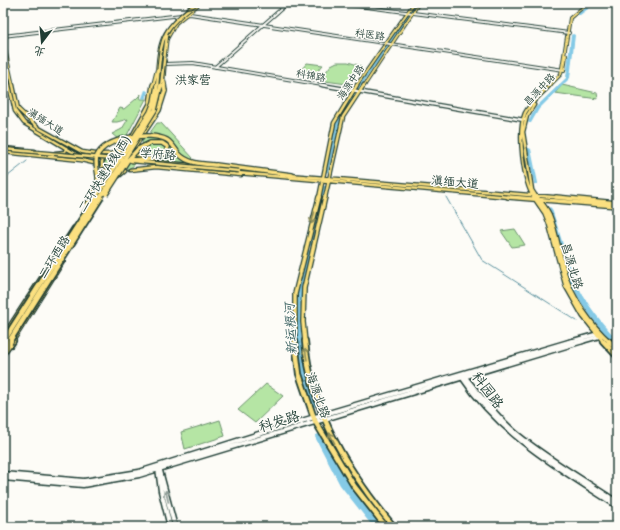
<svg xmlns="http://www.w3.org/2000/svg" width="620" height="530" font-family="Delius,'LXGW WenKai TC',sans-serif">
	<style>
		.green { fill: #b5e5a4; stroke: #6a916c }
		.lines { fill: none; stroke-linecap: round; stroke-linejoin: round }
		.stream { stroke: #5c929f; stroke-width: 1 }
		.river { fill: #85cae6; fill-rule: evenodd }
		.minor-far3-casing { stroke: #1f3d34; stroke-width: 4 }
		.minor-far2-casing { stroke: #1f3d34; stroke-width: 5 }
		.minor-far1-casing { stroke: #1f3d34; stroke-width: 6 }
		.minor-casing { stroke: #1f3d34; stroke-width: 7 }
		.major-far3-casing { stroke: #1f3d34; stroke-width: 4 }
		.major-far2-casing { stroke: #1f3d34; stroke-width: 5 }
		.major-far1-casing { stroke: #1f3d34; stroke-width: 6 }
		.major-casing { stroke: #1f3d34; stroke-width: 8 }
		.highway-far2-casing { stroke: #1f3d34; stroke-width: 4.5 }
		.highway-far1-casing { stroke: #1f3d34; stroke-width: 6 }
		.highway-casing { stroke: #1f3d34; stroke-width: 9 }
		.minor-far3 { stroke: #fdfcf7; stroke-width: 2 }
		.minor-far2 { stroke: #fdfcf7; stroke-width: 2.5 }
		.minor-far1 { stroke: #fdfcf7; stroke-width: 3 }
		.minor { stroke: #fdfcf7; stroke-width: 4 }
		.major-far3 { stroke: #fbe080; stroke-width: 2 }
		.major-far2 { stroke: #fbe080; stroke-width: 2.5 }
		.major-far1 { stroke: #fbe080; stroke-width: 3.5 }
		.major { stroke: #fbe080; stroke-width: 4.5 }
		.highway-far2 { stroke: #fbe080; stroke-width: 2.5 }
		.highway-far1 { stroke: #fbe080; stroke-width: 3.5 }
		.highway { stroke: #fbe080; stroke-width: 6 }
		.major-bridge-casing { stroke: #1f3d34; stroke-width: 5; stroke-linecap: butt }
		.highway-bridge-far3-casing { stroke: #1f3d34; stroke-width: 4.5; stroke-linecap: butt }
		.highway-bridge-far2-casing { stroke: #1f3d34; stroke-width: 6; stroke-linecap: butt }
		.highway-bridge-far1-casing { stroke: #1f3d34; stroke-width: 8; stroke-linecap: butt }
		.highway-bridge-casing { stroke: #1f3d34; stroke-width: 9; stroke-linecap: butt }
		.major-bridge { stroke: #fbe080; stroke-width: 2.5 }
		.highway-bridge-far3 { stroke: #fbe080; stroke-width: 2.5 }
		.highway-bridge-far2 { stroke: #fbe080; stroke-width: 3.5 }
		.highway-bridge-far1 { stroke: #fbe080; stroke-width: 4.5 }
		.highway-bridge { stroke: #fbe080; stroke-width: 6 }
		.oneway { stroke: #8d8e5a }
		.oneway2 { stroke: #8e9c96 }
		.labels { text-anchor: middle; stroke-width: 3; stroke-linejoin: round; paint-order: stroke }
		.far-street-label { font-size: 10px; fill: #1f3d34; stroke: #fdfcf7 }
		.far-quarter-label { font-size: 12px; fill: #1f3d34; stroke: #fdfcf7 }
		.street-label { font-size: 12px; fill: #1f3d34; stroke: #fdfcf7 }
		.water-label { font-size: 13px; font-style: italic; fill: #386060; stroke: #fdfcf7 }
		.near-street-label { font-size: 14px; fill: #1f3d34; stroke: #fdfcf7 }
	</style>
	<rect width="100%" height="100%" fill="#fdfcf7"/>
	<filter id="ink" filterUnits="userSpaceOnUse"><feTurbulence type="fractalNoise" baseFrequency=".025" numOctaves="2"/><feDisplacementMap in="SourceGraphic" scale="8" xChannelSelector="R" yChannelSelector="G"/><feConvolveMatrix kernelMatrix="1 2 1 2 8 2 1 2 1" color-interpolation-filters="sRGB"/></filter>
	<g filter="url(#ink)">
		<path class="green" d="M337,62H348L361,66L347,84L325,81L323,76L331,65Z
			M307,63L323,65L316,73L300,71Z
			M562,85L597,93L598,99L555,93Z
			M141,94L140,99H146L126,137L118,139L112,134L122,129L128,119L117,122H112L120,108L124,109L136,99Z
			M157,123H161L193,158L189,163L157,160L144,152L142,142L149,134Z
			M126,152L134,154L138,157C137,171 112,175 104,165C105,154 117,154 126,152Z
			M515,229L525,245L512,247L501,231Z
			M266,384L283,396L255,423L238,410Z
			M220,420L225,436L185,449L181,432Z"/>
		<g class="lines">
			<path class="stream" d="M3,180L27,161
				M446,197L482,260L577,321"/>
			<path class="river" d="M415,3H417L412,12H410Z
				M593,3H596L580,15H578V13Z
				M408,14L411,15L391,42H389V40Z
				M573,34L575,35L570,78L539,109L531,123H529L528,122L536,107L566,78L571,35Z
				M386,45L389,46L359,89H357L356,88Z
				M145,90L148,91L146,98L144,99L142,98Z
				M353,93L356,94L341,118L328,172L326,173H324V172L337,118Z
				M527,148H529L531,149L538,183V184H534V183L527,149Z
				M321,186H325V187L314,244L311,246L308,244Z
				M550,207L552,209L566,254L565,255H561L560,254L548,209Z
				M309,250L312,252C308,269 302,286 301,304C298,338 307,372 317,404L316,406L314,407L312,406L311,404C301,372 292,338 295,303C297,286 302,269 306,252Z
				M566,263L569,265C579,294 596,317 617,339V345H615C592,321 574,296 563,265Z
				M319,434L322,435L346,479L381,524L382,527H373L340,485L315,437L316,435Z"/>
			<defs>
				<path id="minor-far3" d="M335,3L569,33
					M3,36L190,14L564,70
					M165,64L193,63L328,86
					M215,67L288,3"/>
				<path id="minor-far2" d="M322,85L524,120"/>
				<path id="minor-far1" d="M568,342L600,333
					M580,342L601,336"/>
				<path id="minor" d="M464,376C481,396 497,418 518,435C549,460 584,480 617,502
					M462,377C500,435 560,469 617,506
					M159,467L175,527
					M158,468L161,491L170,527
					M3,474L84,481L139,472L281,427L572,341
					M3,478L83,485L139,475L583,341"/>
				<path id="major-far3" d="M167,39L176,23L198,5
					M3,40L13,86
					M3,57L9,86
					M564,70L566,55
					M156,86C159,42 158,31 195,3
					M163,86L165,61
					M356,86L414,3
					M364,86L419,3
					M549,86L561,74L570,18L588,3"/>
				<path id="major-far2" d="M9,85L15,111L24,123L79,156
					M13,85L18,109L37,127L82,152L96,154H110
					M156,87V85
					M162,97L163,85
					M534,105L527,116L523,132L532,190L537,198
					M3,148L35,151
					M118,151L131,139
					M3,152L81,160L98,164
					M55,153L65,152L66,148
					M136,153V147L142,134
					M102,166V161L113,153L127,151L157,162L237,169
					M130,170L156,167L241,175
					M238,173L520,198
					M289,175L565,198
					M119,176L125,171
					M93,197L104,178L105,170
					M319,198L334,123L357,85
					M325,198L343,117L364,85
					M534,198C523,181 517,132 525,113C530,103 543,93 550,85"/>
				<path id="major-far1" d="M508,197L617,206
					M534,197L545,213L549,223L566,286L583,316L604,342
					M537,197C541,202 546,208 549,214C557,233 559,254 565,274C572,298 591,325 610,342
					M556,197L617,203
					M3,337L74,228
					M12,342L63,261
					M295,342V294L319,197
					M305,342L303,322L304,288L325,197"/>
				<path id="major" d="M295,341L299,374L315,421L354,486L386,527
					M305,341C311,413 349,473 394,527
					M603,341L617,356
					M609,341L617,349
					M11,344L13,341"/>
				<path id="highway-far2" d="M195,6L200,3
					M153,86L154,82"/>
				<path id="highway-far1" d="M132,137L150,104L153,85
					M141,137L159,110L165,91
					M216,165L292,175"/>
				<path id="highway" d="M3,352L9,343"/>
			</defs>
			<use href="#minor-far3" class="minor-far3-casing"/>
			<use href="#minor-far2" class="minor-far2-casing"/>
			<use href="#minor-far1" class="minor-far1-casing"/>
			<use href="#minor" class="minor-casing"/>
			<use href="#major-far3" class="major-far3-casing"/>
			<use href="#major-far2" class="major-far2-casing"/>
			<use href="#major-far1" class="major-far1-casing"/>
			<use href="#major" class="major-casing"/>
			<use href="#highway-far2" class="highway-far2-casing"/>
			<use href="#highway-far1" class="highway-far1-casing"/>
			<use href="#highway" class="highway-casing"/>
			<use href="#minor-far3" class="minor-far3"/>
			<use href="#minor-far2" class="minor-far2"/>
			<use href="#minor-far1" class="minor-far1"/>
			<use href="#minor" class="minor"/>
			<use href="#major-far3" class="major-far3"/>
			<use href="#major-far2" class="major-far2"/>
			<use href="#major-far1" class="major-far1"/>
			<use href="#major" class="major"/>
			<use href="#highway-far2" class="highway-far2"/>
			<use href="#highway-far1" class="highway-far1"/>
			<use href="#highway" class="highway"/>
			<defs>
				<path id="major-bridge" d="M3,149L113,159
					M131,161L239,171"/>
				<path id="highway-bridge-far3" d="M164,80L165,86
					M154,82L157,70
					M157,86C162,41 157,31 197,3
					M161,86L167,35"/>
				<path id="highway-bridge-far2" d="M164,85L165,91
					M150,143H162L168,147L166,153L152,159L128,160L138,149Z
					M111,159L128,160
					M106,194L128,160
					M92,198C94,192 98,186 98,181C99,173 94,164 97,156C106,137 150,131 167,140C172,143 175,149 179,154C188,164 204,164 216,165
					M95,198L150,112L154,102L157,85
					M100,198L155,110L161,85"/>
				<path id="highway-bridge-far1" d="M88,205L92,197
					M3,342L96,197
					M9,342L101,197"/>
				<path id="highway-bridge" d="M9,343L10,341"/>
			</defs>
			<use href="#major-bridge" class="major-bridge-casing"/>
			<use href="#highway-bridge-far3" class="highway-bridge-far3-casing"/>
			<use href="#highway-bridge-far2" class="highway-bridge-far2-casing"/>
			<use href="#highway-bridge-far1" class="highway-bridge-far1-casing"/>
			<use href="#highway-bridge" class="highway-bridge-casing"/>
			<use href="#major-bridge" class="major-bridge"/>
			<use href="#highway-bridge-far3" class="highway-bridge-far3"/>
			<use href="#highway-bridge-far2" class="highway-bridge-far2"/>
			<use href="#highway-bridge-far1" class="highway-bridge-far1"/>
			<use href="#highway-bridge" class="highway-bridge"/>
		</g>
		<defs><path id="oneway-shaft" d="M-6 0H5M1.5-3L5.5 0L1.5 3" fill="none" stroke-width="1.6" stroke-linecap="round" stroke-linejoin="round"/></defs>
		<g class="oneway">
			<use href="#oneway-shaft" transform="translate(313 218) rotate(104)"/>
			<use href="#oneway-shaft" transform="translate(306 354) rotate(-99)"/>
			<use href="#oneway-shaft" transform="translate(332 438) rotate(-117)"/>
		</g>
		<use class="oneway2" href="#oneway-shaft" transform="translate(167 496) rotate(-103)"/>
	</g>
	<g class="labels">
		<g class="far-street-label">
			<text transform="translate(370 34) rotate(8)" y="4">科医路</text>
			<text transform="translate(311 75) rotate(10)" y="4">科锦路</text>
			<text transform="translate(350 82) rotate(-56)" y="4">海源中路</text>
			<text transform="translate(539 89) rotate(-47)" y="4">昌源中路</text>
			<text transform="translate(46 121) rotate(33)" y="4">滇缅大道</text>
		</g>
		<g class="far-quarter-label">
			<text x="193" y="84">洪家营</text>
		</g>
		<g class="street-label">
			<text transform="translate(158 154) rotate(5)" y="4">学府路</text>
			<text transform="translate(104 174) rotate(-58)" y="4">二环快速A线(西)</text>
			<text transform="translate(455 182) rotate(5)" y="4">滇缅大道</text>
			<text transform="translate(54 257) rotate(-58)" y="4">二环西路</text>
			<text transform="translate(572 266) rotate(73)" y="4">昌源北路</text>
			<text transform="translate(318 395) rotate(70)" y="4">海源北路</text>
		</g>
		<g class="water-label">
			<text transform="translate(290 329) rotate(-93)" y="5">新运粮河</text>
		</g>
		<g class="near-street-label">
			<text transform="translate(488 390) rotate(53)" y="5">科园路</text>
			<text transform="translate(279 421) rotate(-17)" y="5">科发路</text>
		</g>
	</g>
	<rect width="620" height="530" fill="none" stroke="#fdfcf7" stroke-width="16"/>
	<rect x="8" y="8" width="604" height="514" fill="none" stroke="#1f3d34" stroke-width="1.5" filter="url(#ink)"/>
	<g transform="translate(42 42) rotate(196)" stroke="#fdfcf7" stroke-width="3" paint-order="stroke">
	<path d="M0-3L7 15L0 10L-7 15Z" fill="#1f3d34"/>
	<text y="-6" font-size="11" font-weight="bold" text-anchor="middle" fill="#1f3d34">北</text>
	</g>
</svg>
